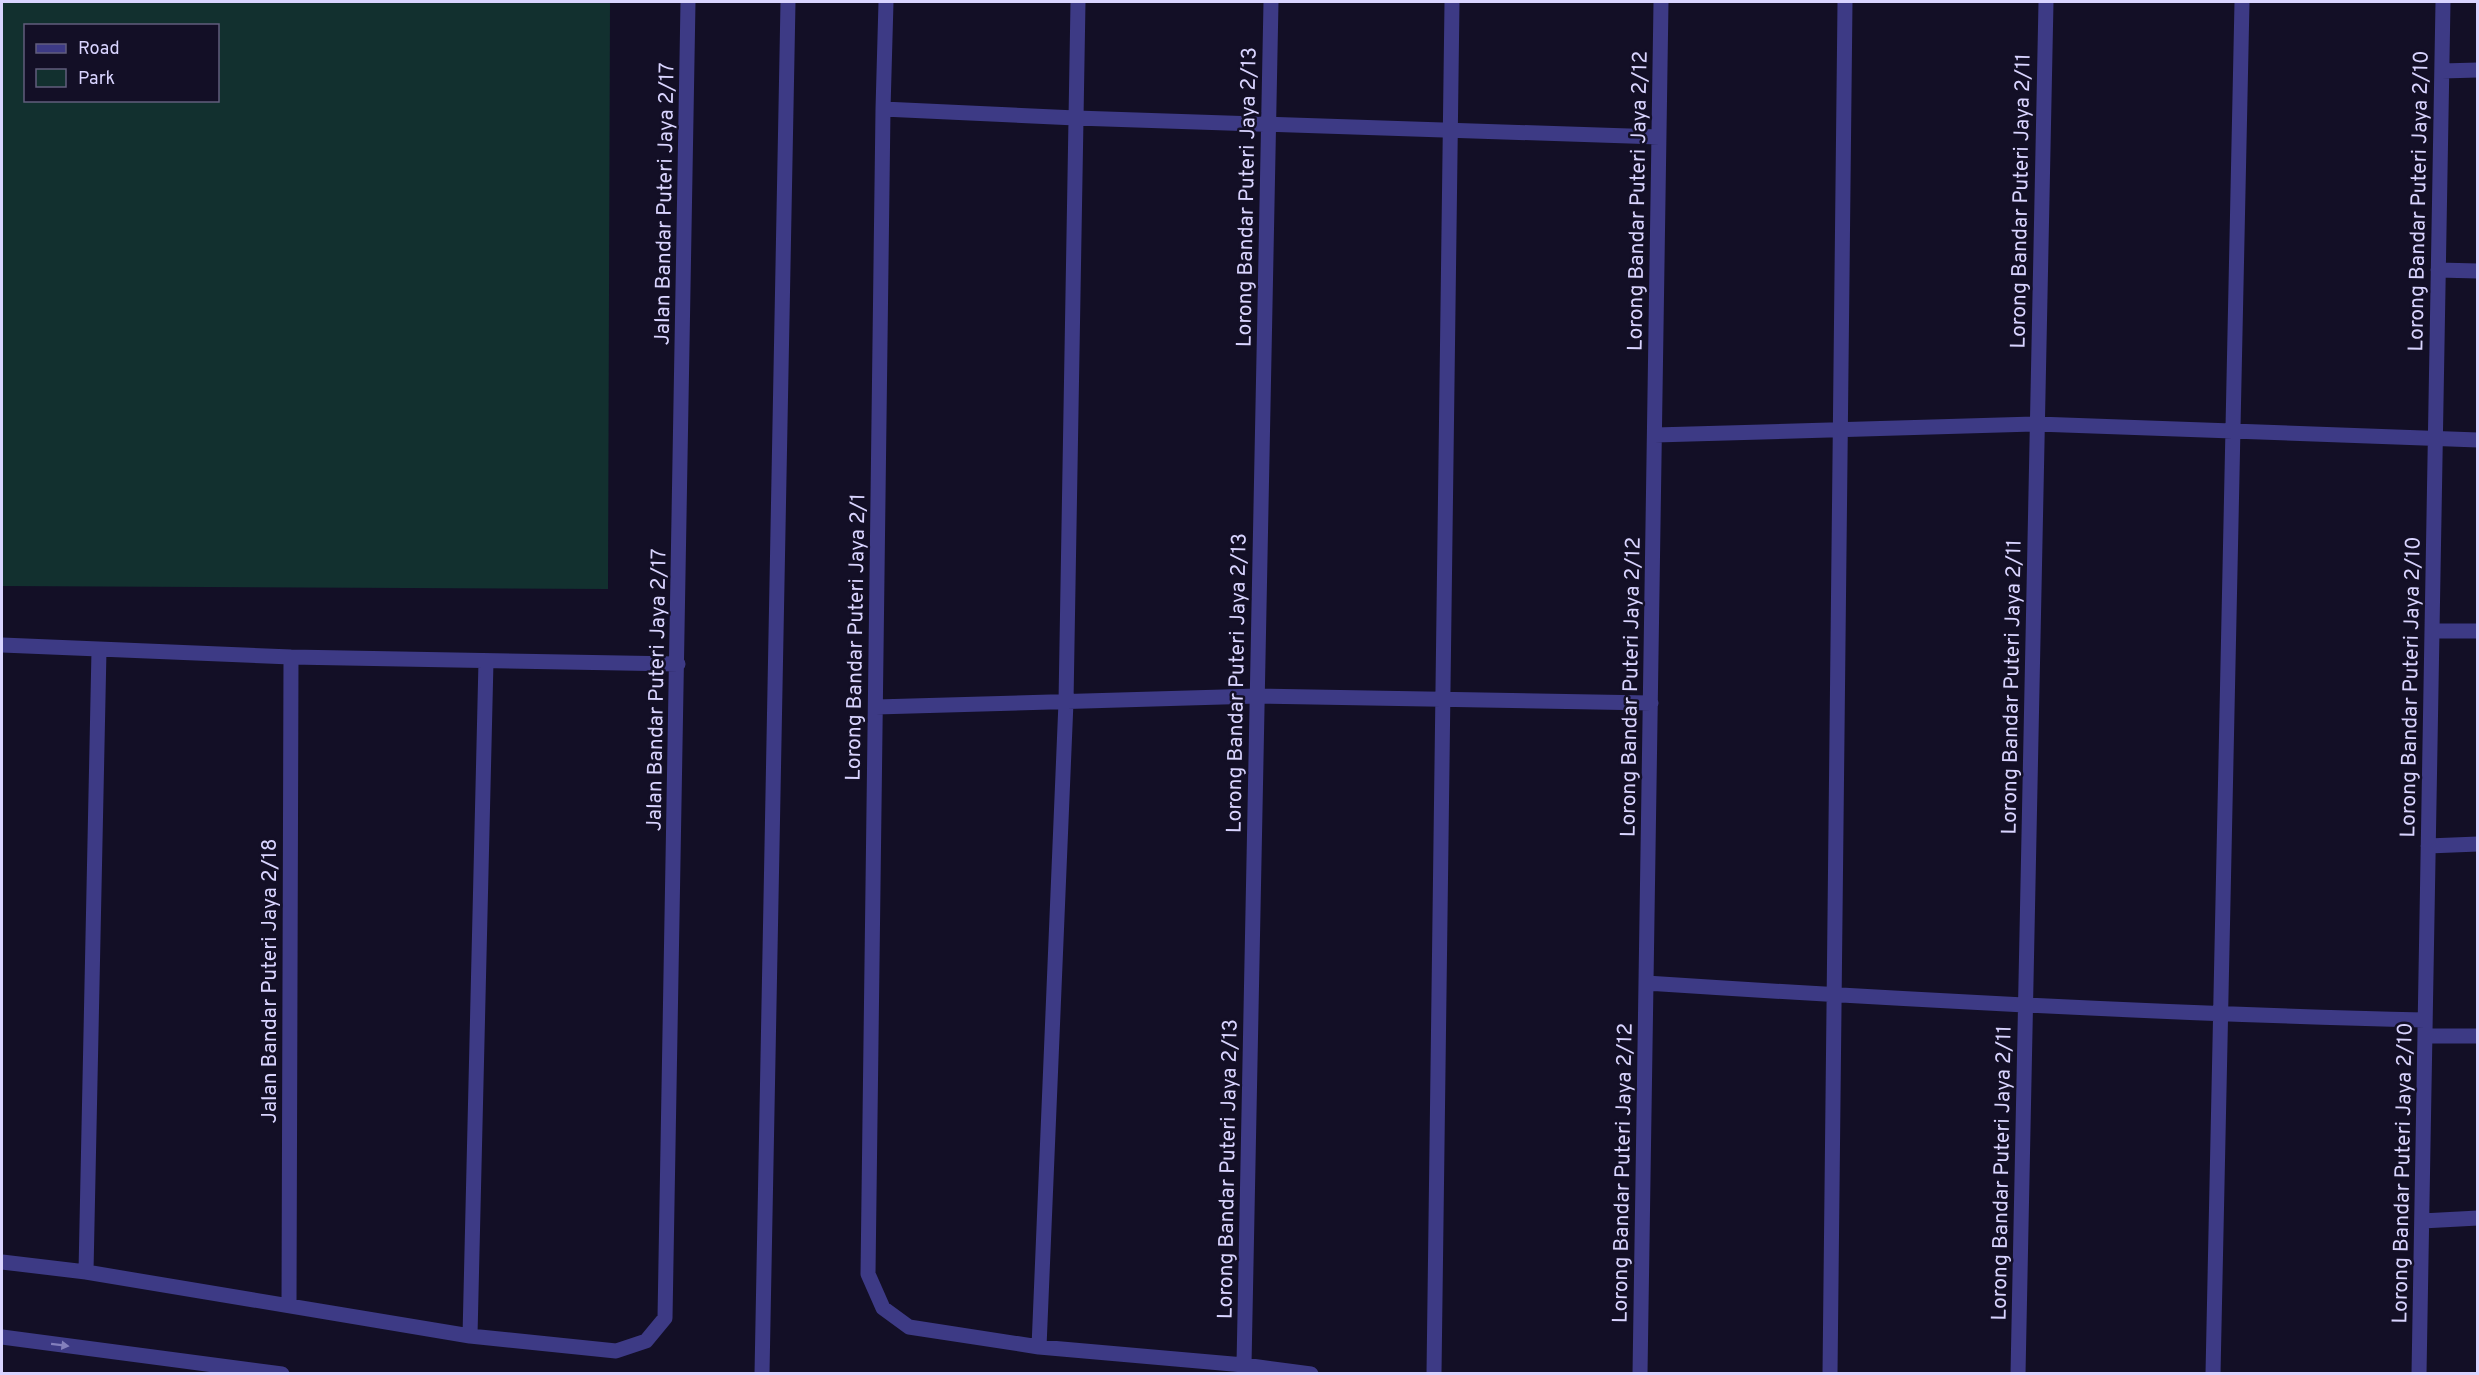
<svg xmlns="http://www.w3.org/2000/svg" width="2479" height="1375" font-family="Overpass,sans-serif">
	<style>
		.green { fill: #12302f; fill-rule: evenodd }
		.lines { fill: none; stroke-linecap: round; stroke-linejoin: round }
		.minor { stroke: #3d3a85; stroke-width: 15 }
		.oneway { fill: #837fbc }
		.labels { text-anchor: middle; stroke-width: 5; stroke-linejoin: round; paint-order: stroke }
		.street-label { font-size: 21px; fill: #d9d4ff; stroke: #130f26 }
	</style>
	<rect width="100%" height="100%" fill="#130f26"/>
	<path class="green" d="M2,2H610L608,589L2,586ZM26,26H218V100H26Z"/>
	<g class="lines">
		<path class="minor" d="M886,2L883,109L868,1274L883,1308L909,1327L1039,1347L1244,1365L1311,1374
			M2442,71L2478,70
			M883,109L1076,118L1659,137
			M2438,270L2478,271
			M1655,435L2037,424L2478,440
			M2432,631H2478
			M2,645L291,657L678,664
			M876,707L1257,696L1651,703
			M2428,846L2478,844
			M1646,983C1906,1000 2165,1014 2425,1020
			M2425,1036H2478
			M2422,1221L2478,1218
			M2,1262L86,1272L470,1336L616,1351L646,1341L665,1318L688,2
			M86,1272L99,650
			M289,1305L291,657
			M470,1336L486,661
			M2,1337L282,1374
			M1039,1347L1066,702L1078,2
			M1244,1365L1271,2
			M762,1374L788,2
			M1434,1374L1452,2
			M1640,1374L1661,2
			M1830,1374L1845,2
			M2018,1374L2046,2
			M2213,1374L2242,2
			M2419,1374L2443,2"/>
	</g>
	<defs><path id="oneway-solid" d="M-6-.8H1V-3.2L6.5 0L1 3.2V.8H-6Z" transform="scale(1.5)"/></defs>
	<use class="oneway" href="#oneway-solid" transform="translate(60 1345) rotate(7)"/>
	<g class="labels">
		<g class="street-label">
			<text transform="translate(1246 197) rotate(-89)" y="7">Lorong Bandar Puteri Jaya 2/13</text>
			<text transform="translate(1637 201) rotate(-89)" y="7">Lorong Bandar Puteri Jaya 2/12</text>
			<text transform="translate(2020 201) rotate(-89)" y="7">Lorong Bandar Puteri Jaya 2/11</text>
			<text transform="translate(2418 201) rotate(-89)" y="7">Lorong Bandar Puteri Jaya 2/10</text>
			<text transform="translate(664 204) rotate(-89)" y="7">Jalan Bandar Puteri Jaya 2/17</text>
			<text transform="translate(855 637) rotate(-89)" y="7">Lorong Bandar Puteri Jaya 2/1</text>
			<text transform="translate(1236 683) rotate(-89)" y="7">Lorong Bandar Puteri Jaya 2/13</text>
			<text transform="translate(1630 687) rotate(-89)" y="7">Lorong Bandar Puteri Jaya 2/12</text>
			<text transform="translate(2011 687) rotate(-89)" y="7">Lorong Bandar Puteri Jaya 2/11</text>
			<text transform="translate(2410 687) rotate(-89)" y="7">Lorong Bandar Puteri Jaya 2/10</text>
			<text transform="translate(656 690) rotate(-89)" y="7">Jalan Bandar Puteri Jaya 2/17</text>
			<text transform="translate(269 981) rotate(-90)" y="7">Jalan Bandar Puteri Jaya 2/18</text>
			<text transform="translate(1227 1169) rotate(-89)" y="7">Lorong Bandar Puteri Jaya 2/13</text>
			<text transform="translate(1622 1173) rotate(-89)" y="7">Lorong Bandar Puteri Jaya 2/12</text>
			<text transform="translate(2001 1173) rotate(-89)" y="7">Lorong Bandar Puteri Jaya 2/11</text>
			<text transform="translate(2402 1173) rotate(-89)" y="7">Lorong Bandar Puteri Jaya 2/10</text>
		</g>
	</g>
	<rect width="2479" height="1375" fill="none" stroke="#d9d4ff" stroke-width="6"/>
	<rect x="24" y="24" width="195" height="78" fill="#130f26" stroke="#625e7d" stroke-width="1.5"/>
	<rect x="36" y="44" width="30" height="9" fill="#3d3a85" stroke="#625e7d" stroke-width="1.5"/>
	<text x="78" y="54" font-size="18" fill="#d9d4ff">Road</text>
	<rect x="36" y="69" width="30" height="18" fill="#12302f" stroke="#625e7d" stroke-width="1.5"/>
	<text x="78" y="84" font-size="18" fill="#d9d4ff">Park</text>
</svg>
